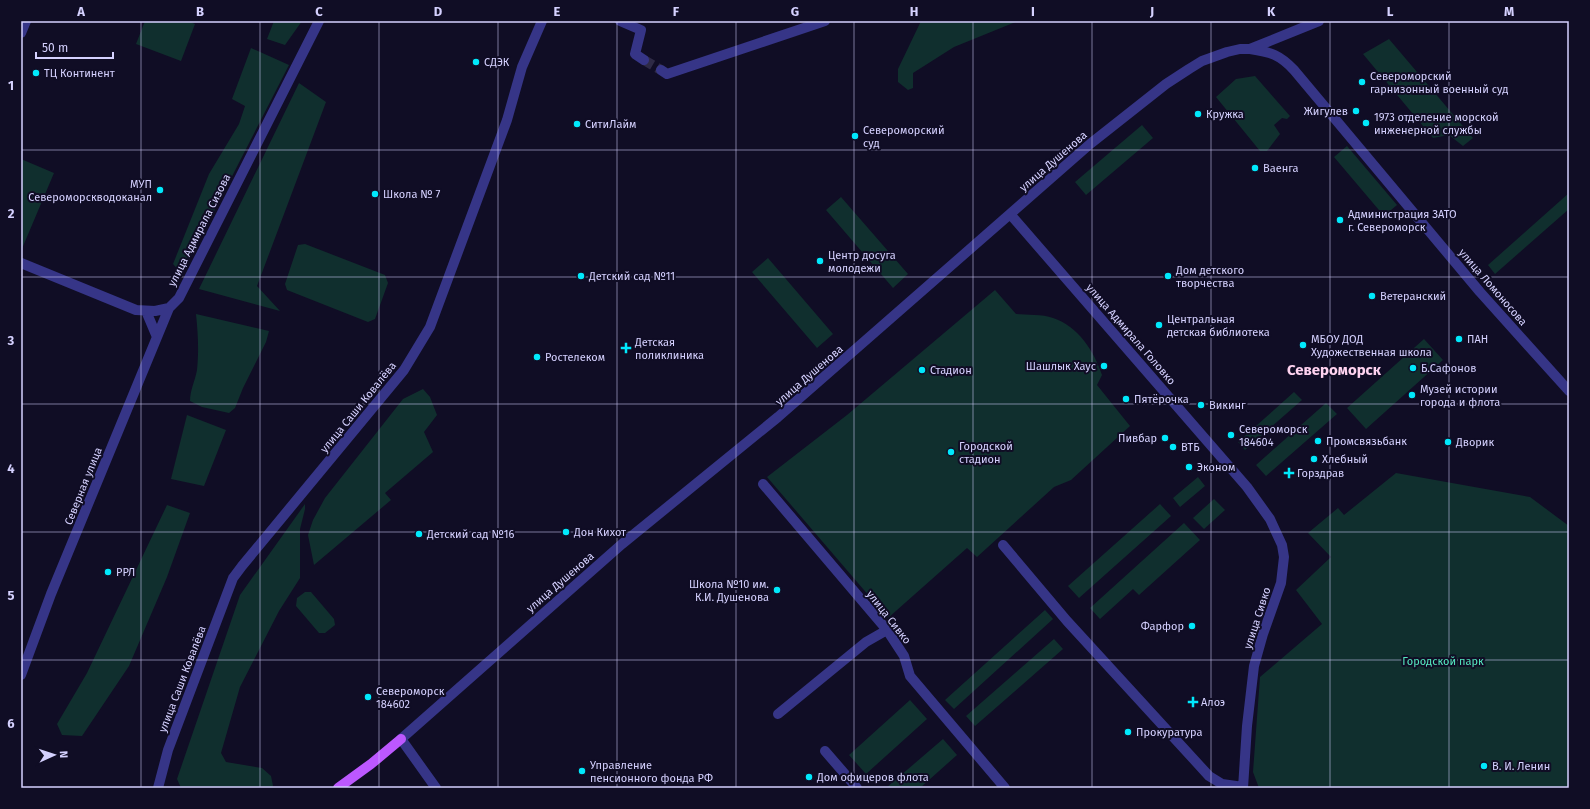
<svg xmlns="http://www.w3.org/2000/svg" width="1590" height="809" font-family="'Fira Sans',sans-serif">
	<style>
		.green { fill: #102f2e }
		.lines { fill: none; stroke-linecap: round; stroke-linejoin: round }
		.minor-tunnel { stroke: #2e2a46; stroke-width: 10; stroke-dasharray: 10 5; stroke-linecap: butt }
		.minor { stroke: #363587; stroke-width: 10 }
		.major { stroke: #bc58ff; stroke-width: 10 }
		.grid { fill: none; stroke: #d5d1ff; stroke-width: 1; stroke-opacity: 0.55 }
		.poi-dot { fill: #00e9fc; stroke: #100d25; stroke-width: 1.5 }
		.labels { text-anchor: middle; stroke-width: 4; stroke-linejoin: round; paint-order: stroke }
		.poi-label { font-size: 11px; fill: #d5d1ff; stroke: #100d25; text-anchor: start }
		.street-label { font-size: 11px; fill: #d5d1ff; stroke: #100d25 }
		.park-label { font-size: 11px; fill: #55e7bf; stroke: #100d25 }
		.district-label { font-size: 15px; font-weight: bold; fill: #ffd3f0; stroke: #100d25 }
		.neatline { fill: none; stroke: #d5d1ff; stroke-width: 1.5 }
		.grid-label { font-size: 13px; text-anchor: middle; font-weight: bold; fill: #d5d1ff }
	</style>
	<rect width="100%" height="100%" fill="#100d25"/>
	<path class="green" d="M145,21H188L195,24L181,61L136,44Z
		M274,21H302L285,45L267,39Z
		M921,21H1018L954,47L913,73V88L908,90L898,82V69Z
		M1389,39L1473,138L1463,146L1449,135L1433,138L1363,54Z
		M251,48L289,65L182,274L173,264L209,174L239,124L245,106L232,99Z
		M1255,76L1290,116L1287,119L1282,118L1274,125L1280,134L1267,151H1260L1216,97L1236,79Z
		M299,83L326,102L257,286L280,311L199,289Z
		M1142,125L1153,138L1086,195L1075,182Z
		M1347,146L1397,205L1384,216L1334,157Z
		M21,159L54,173L21,251Z
		M1569,193V209L1495,274L1488,265Z
		M841,197L908,274L893,288L826,210Z
		M305,244L385,275L388,283L375,319L368,322L287,290L285,284L298,245Z
		M768,258L833,334L817,348L752,272Z
		M995,290L1016,314C1027,315 1042,314 1053,318C1078,326 1094,351 1102,375L1097,385L1130,426L1071,480L1054,487L977,557L967,548L888,618L767,477L847,415Z
		M196,314L269,331L266,342L243,388L235,408L229,413L202,407L190,401C190,390 195,381 197,370C199,350 198,334 196,314Z
		M1424,339L1443,360L1366,429L1347,408Z
		M423,389L430,397L437,415L424,432L433,452L385,493L391,500L314,565L308,535L313,520L325,498L403,399Z
		M1294,392L1302,400L1245,450L1238,442Z
		M1326,403L1337,414L1266,476L1256,465Z
		M187,415L226,430L204,486L171,479Z
		M1396,473L1530,497L1569,526V788H1259L1253,772L1260,677L1322,624L1296,590L1331,557L1308,533L1338,508L1344,515Z
		M1198,477L1205,486L1180,507L1173,498Z
		M1214,499L1225,510L1204,529L1193,518Z
		M305,504V509L300,529V578L279,611L240,687L221,753L226,762L262,768L271,776L273,786L272,788H181L177,779L240,595Z
		M1160,504L1171,516L1079,598L1068,586Z
		M167,505L190,513L167,577L129,666L82,736L62,735L57,724L87,673Z
		M1184,523L1200,540L1139,595L1133,589L1100,619L1090,608Z
		M305,592H311L334,619L335,625L325,633H319L296,606L297,598Z
		M1045,610L1053,619L954,709L945,700Z
		M1054,639L1063,649L975,726L966,716Z
		M910,700L927,719L866,774L849,755Z
		M943,739L957,755L920,788H886Z"/>
	<g class="lines">
		<path class="minor-tunnel" d="M644,60L661,70"/>
		<path class="minor" d="M620,21L641,30L635,54L644,60
			M21,33L26,21
			M1250,49C1271,52 1280,55 1294,70L1480,292L1569,391
			M661,70L667,74L825,21
			M1010,214L1247,487L1270,519L1282,545L1284,557L1281,583L1263,634L1254,666L1247,726L1243,788
			M21,263L136,310L155,311L169,308L179,298L319,21
			M146,311L157,337
			M763,484L887,630L904,656L910,676L1005,788
			M1003,545L1067,621L1209,776L1222,784L1243,787
			M21,675L51,594L169,308
			M778,714L866,642L887,630
			M825,751L857,788
			M158,788L168,750L233,578L242,566L404,370L430,327L507,120L522,67L542,21
			M436,788L401,739L622,544L778,417L1090,144L1166,84L1189,69L1202,61L1227,52L1240,49H1250L1319,21"/>
		<path class="major" d="M338,788L371,764L401,739"/>
	</g>
	<path class="grid" d="M141,21V788M260,21V788M379,21V788M498,21V788M617,21V788M736,21V788M854,21V788M973,21V788M1092,21V788M1211,21V788M1330,21V788M1449,21V788M21,150H1569M21,277H1569M21,404H1569M21,532H1569M21,660H1569"/>
	<g class="poi-dot">
		<circle cx="476" cy="62" r="4"/>
		<circle cx="36" cy="73" r="4"/>
		<circle cx="1362" cy="82" r="4"/>
		<circle cx="1356" cy="111" r="4"/>
		<circle cx="1198" cy="114" r="4"/>
		<circle cx="1366" cy="123" r="4"/>
		<circle cx="577" cy="124" r="4"/>
		<circle cx="855" cy="136" r="4"/>
		<circle cx="1255" cy="168" r="4"/>
		<circle cx="160" cy="190" r="4"/>
		<circle cx="375" cy="194" r="4"/>
		<circle cx="1340" cy="220" r="4"/>
		<circle cx="820" cy="261" r="4"/>
		<circle cx="581" cy="276" r="4"/>
		<circle cx="1168" cy="276" r="4"/>
		<circle cx="1372" cy="296" r="4"/>
		<circle cx="1159" cy="325" r="4"/>
		<circle cx="1459" cy="339" r="4"/>
		<circle cx="1303" cy="345" r="4"/>
		<path d="M624 342h4v4h4v4h-4v4h-4v-4h-4v-4h4z"/>
		<circle cx="537" cy="357" r="4"/>
		<circle cx="1104" cy="366" r="4"/>
		<circle cx="1413" cy="368" r="4"/>
		<circle cx="922" cy="370" r="4"/>
		<circle cx="1412" cy="395" r="4"/>
		<circle cx="1126" cy="399" r="4"/>
		<circle cx="1201" cy="405" r="4"/>
		<circle cx="1231" cy="435" r="4"/>
		<circle cx="1165" cy="438" r="4"/>
		<circle cx="1318" cy="441" r="4"/>
		<circle cx="1448" cy="442" r="4"/>
		<circle cx="1173" cy="447" r="4"/>
		<circle cx="951" cy="452" r="4"/>
		<circle cx="1314" cy="459" r="4"/>
		<circle cx="1189" cy="467" r="4"/>
		<path d="M1287 467h4v4h4v4h-4v4h-4v-4h-4v-4h4z"/>
		<circle cx="566" cy="532" r="4"/>
		<circle cx="419" cy="534" r="4"/>
		<circle cx="108" cy="572" r="4"/>
		<circle cx="777" cy="590" r="4"/>
		<circle cx="1192" cy="626" r="4"/>
		<circle cx="368" cy="697" r="4"/>
		<path d="M1191 696h4v4h4v4h-4v4h-4v-4h-4v-4h4z"/>
		<circle cx="1128" cy="732" r="4"/>
		<circle cx="1484" cy="766" r="4"/>
		<circle cx="582" cy="771" r="4"/>
		<circle cx="809" cy="777" r="4"/>
	</g>
	<g class="labels">
		<g class="poi-label">
			<text x="484" y="66">СДЭК</text>
			<text x="44" y="77">ТЦ Континент</text>
			<text x="1370" y="80">Североморский<tspan x="1370" dy="13">гарнизонный военный суд</tspan></text>
			<text x="1348" y="115" text-anchor="end">Жигулев</text>
			<text x="1206" y="118">Кружка</text>
			<text x="1374" y="121">1973 отделение морской<tspan x="1374" dy="13">инженерной службы</tspan></text>
			<text x="585" y="128">СитиЛайм</text>
			<text x="863" y="134">Североморский<tspan x="863" dy="13">суд</tspan></text>
			<text x="1263" y="172">Ваенга</text>
			<text x="152" y="188" text-anchor="end">МУП<tspan x="152" dy="13">Североморскводоканал</tspan></text>
			<text x="383" y="198">Школа № 7</text>
			<text x="1348" y="218">Администрация ЗАТО<tspan x="1348" dy="13">г. Североморск</tspan></text>
			<text x="828" y="259">Центр досуга<tspan x="828" dy="13">молодежи</tspan></text>
			<text x="1176" y="274">Дом детского<tspan x="1176" dy="13">творчества</tspan></text>
			<text x="589" y="280">Детский сад №11</text>
			<text x="1380" y="300">Ветеранский</text>
			<text x="1167" y="323">Центральная<tspan x="1167" dy="13">детская библиотека</tspan></text>
			<text x="1311" y="343">МБОУ ДОД<tspan x="1311" dy="13">Художественная школа</tspan></text>
			<text x="1467" y="343">ПАН</text>
			<text x="635" y="346">Детская<tspan x="635" dy="13">поликлиника</tspan></text>
			<text x="545" y="361">Ростелеком</text>
			<text x="1096" y="370" text-anchor="end">Шашлык Хаус</text>
			<text x="1421" y="372">Б.Сафонов</text>
			<text x="930" y="374">Стадион</text>
			<text x="1420" y="393">Музей истории<tspan x="1420" dy="13">города и флота</tspan></text>
			<text x="1134" y="403">Пятёрочка</text>
			<text x="1209" y="409">Викинг</text>
			<text x="1239" y="433">Североморск<tspan x="1239" dy="13">184604</tspan></text>
			<text x="1157" y="442" text-anchor="end">Пивбар</text>
			<text x="1326" y="445">Промсвязьбанк</text>
			<text x="1456" y="446">Дворик</text>
			<text x="959" y="450">Городской<tspan x="959" dy="13">стадион</tspan></text>
			<text x="1181" y="451">ВТБ</text>
			<text x="1322" y="463">Хлебный</text>
			<text x="1197" y="471">Эконом</text>
			<text x="1297" y="477">Горздрав</text>
			<text x="574" y="536">Дон Кихот</text>
			<text x="427" y="538">Детский сад №16</text>
			<text x="116" y="576">РРЛ</text>
			<text x="769" y="588" text-anchor="end">Школа №10 им.<tspan x="769" dy="13">К.И. Душенова</tspan></text>
			<text x="1184" y="630" text-anchor="end">Фарфор</text>
			<text x="376" y="695">Североморск<tspan x="376" dy="13">184602</tspan></text>
			<text x="1201" y="706">Алоэ</text>
			<text x="1136" y="736">Прокуратура</text>
			<text x="590" y="769">Управление<tspan x="590" dy="13">пенсионного фонда РФ</tspan></text>
			<text x="1492" y="770">В. И. Ленин</text>
			<text x="817" y="781">Дом офицеров флота</text>
		</g>
		<g class="street-label">
			<text transform="translate(1053 161) rotate(-41)" y="4">улица Душенова</text>
			<text transform="translate(199 230) rotate(-63)" y="4">улица Адмирала Сизова</text>
			<text transform="translate(1493 287) rotate(49)" y="4">улица Ломоносова</text>
			<text transform="translate(1131 334) rotate(49)" y="4">улица Адмирала Головко</text>
			<text transform="translate(809 375) rotate(-41)" y="4">улица Душенова</text>
			<text transform="translate(358 407) rotate(-51)" y="4">улица Саши Ковалёва</text>
			<text transform="translate(83 486) rotate(-68)" y="4">Северная улица</text>
			<text transform="translate(560 582) rotate(-41)" y="4">улица Душенова</text>
			<text transform="translate(889 617) rotate(52)" y="4">улица Сивко</text>
			<text transform="translate(1257 618) rotate(-72)" y="4">улица Сивко</text>
			<text transform="translate(182 679) rotate(-69)" y="4">улица Саши Ковалёва</text>
		</g>
		<g class="park-label">
			<text x="1443" y="665">Городской парк</text>
		</g>
		<g class="district-label">
			<text x="1334" y="375">Североморск</text>
		</g>
	</g>
	<rect width="1590" height="809" fill="none" stroke="#100d25" stroke-width="44"/>
	<g transform="translate(54 755) rotate(87)" stroke="#100d25" stroke-width="3" paint-order="stroke">
	<path d="M0-3L7 15L0 10L-7 15Z" fill="#d5d1ff"/>
	<text y="-6" font-size="11" font-weight="bold" text-anchor="middle" fill="#d5d1ff">N</text>
	</g>
	<path d="M36 52v6h77v-6" fill="none" stroke="#d5d1ff" stroke-width="2"/>
	<text x="42" y="52" font-size="12" fill="#d5d1ff" stroke="#100d25" stroke-width="3" paint-order="stroke">50 m</text>
	<rect x="22" y="22" width="1546" height="765" class="neatline"/>
	<g class="grid-label">
		<text x="81" y="16">A</text>
		<text x="200" y="16">B</text>
		<text x="319" y="16">C</text>
		<text x="438" y="16">D</text>
		<text x="557" y="16">E</text>
		<text x="676" y="16">F</text>
		<text x="795" y="16">G</text>
		<text x="914" y="16">H</text>
		<text x="1033" y="16">I</text>
		<text x="1152" y="16">J</text>
		<text x="1271" y="16">K</text>
		<text x="1390" y="16">L</text>
		<text x="1509" y="16">M</text>
		<text x="11" y="90">1</text>
		<text x="11" y="218">2</text>
		<text x="11" y="345">3</text>
		<text x="11" y="473">4</text>
		<text x="11" y="600">5</text>
		<text x="11" y="728">6</text>
	</g>
</svg>
